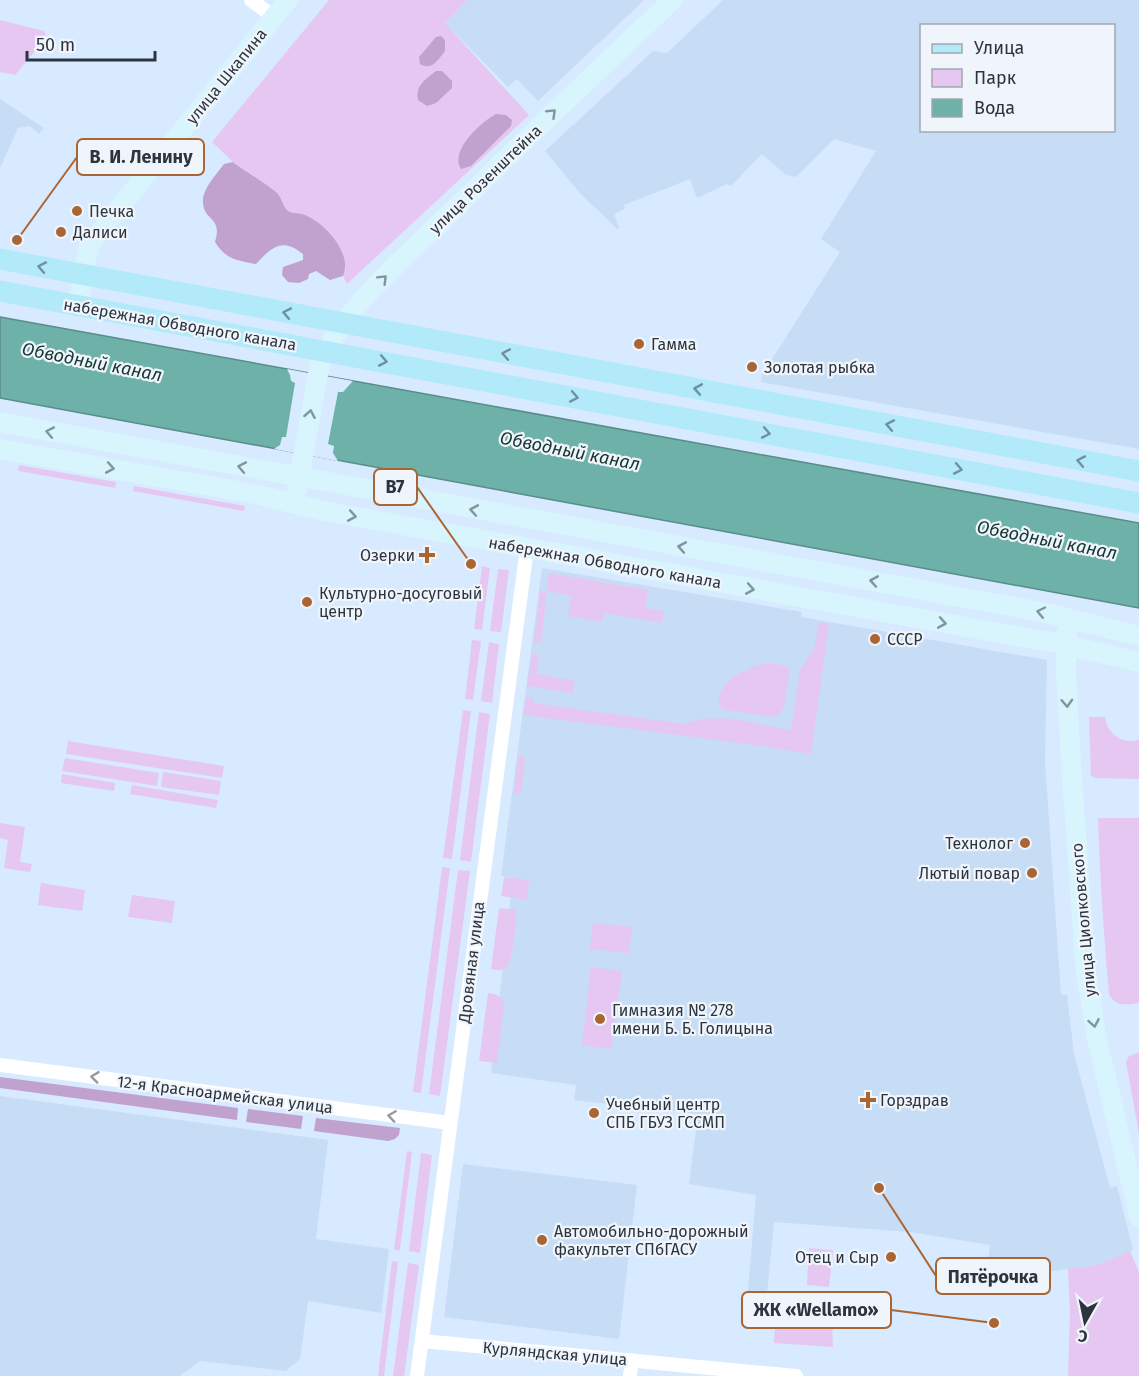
<svg xmlns="http://www.w3.org/2000/svg" width="1139" height="1376" font-family="'Fira Sans',sans-serif">
	<style>
		.built { fill: #c6ddf5; fill-rule: evenodd }
		.green { fill: #e6c7f2 }
		.forest { fill: #c1a1cd }
		.water { fill: #6db1a8; stroke: #5a8c88; stroke-width: 1.5 }
		.pier { fill: #d7eaff }
		.lines { fill: none; stroke-linecap: round; stroke-linejoin: round }
		.street { stroke: #fff; stroke-width: 14 }
		.secondary { stroke: #d8f4fc; stroke-width: 20 }
		.primary { stroke: #b2eafa; stroke-width: 21 }
		.oneway { stroke: #82949e }
		.oneway2 { stroke: #6f909c }
		.oneway3 { stroke: #969a9f }
		.poi-dot { fill: #a96634; stroke: #f0f5fb; stroke-width: 2 }
		.labels { text-anchor: middle; stroke-width: 4.5; stroke-linejoin: round; paint-order: stroke }
		.street-label { font-size: 16px; fill: #2c353f; stroke: #f0f5fb }
		.poi-label { font-size: 16px; fill: #2c353f; stroke: #f0f5fb; text-anchor: start }
		.water-label { font-size: 18px; font-style: italic; fill: #153632; stroke: #f0f5fb }
		.leader { fill: none; stroke: #a96634; stroke-width: 2 }
		.callout-dot { fill: #a96634; stroke: #f0f5fb; stroke-width: 2 }
		.callout { fill: #f0f5fb; stroke: #a96634; stroke-width: 2 }
		.callout-label { font-size: 18px; text-anchor: middle; font-weight: bold; fill: #2c353f }
	</style>
	<rect width="100%" height="100%" fill="#d7eaff"/>
	<path class="built" d="M466,0H644L538,101L517,79L508,87L445,23Z
		M723,0H1139V449L761,382L762,375L840,252L821,239L876,151L834,139L796,177L786,175L762,154L731,186L727,184L697,198L690,179L624,205L625,209L614,214L619,228L617,229L579,192L545,151L653,51L667,53ZM922,26H1114V130H922Z
		M0,99L44,128L39,134L30,126L18,128L0,168Z
		M542,568L802,612L801,617L1047,660L1045,761L1061,995H1067L1074,1054L1110,1188L1117,1186L1133,1250L1097,1265L1054,1271L987,1268L990,1245L910,1232L774,1222L766,1303L747,1302L756,1195L689,1184L698,1114L574,1100L576,1085L491,1073L513,878L501,876Z
		M0,1096L328,1140L316,1239L389,1249L381,1313L308,1301L300,1359L286,1371L200,1361L180,1376H0Z
		M463,1164L637,1185L619,1339L444,1317Z"/>
	<path class="green" d="M329,0H467L445,23L529,115L347,284L343,276L346,268L305,215L291,213L285,208L279,195L233,162L212,142Z
		M0,20L44,31L47,37L15,75L0,72Z
		M19,465L116,482L115,488L18,471Z
		M134,486L245,506L244,511L133,491Z
		M482,566L490,568L482,630L474,629Z
		M498,569L509,570L501,632L490,631Z
		M549,573L648,590L645,608L664,611L662,623L604,613L602,622L568,616L571,596L547,591L541,643L534,642L540,591H547Z
		M819,622L829,624L811,754L762,746L523,715L526,697L534,698L533,703L685,724C718,710 757,725 791,730L800,670L815,646Z
		M472,640L481,641L473,700L465,699Z
		M489,642L499,644L492,703L481,701Z
		M532,654L539,655L537,674L575,681L573,693L527,686Z
		M763,664H778L790,668L784,707C781,713 779,716 772,717L724,710L720,707C712,684 746,668 763,664Z
		M463,710L471,711L452,859L443,858Z
		M479,712L490,714L471,862L460,860Z
		M1089,717H1105C1108,735 1122,744 1139,740V779L1095,778L1091,776Z
		M68,741L224,766L222,778L66,754Z
		M518,756L525,757L521,794L514,793Z
		M65,758L159,773L157,786L62,771Z
		M163,772L221,781L219,795L161,787Z
		M62,774L115,783L114,791L61,783Z
		M132,785L218,800L216,808L130,794Z
		M1098,818H1139V1003C1127,1005 1115,1007 1109,994C1104,938 1100,878 1098,818Z
		M0,823L25,827L20,862L32,864L30,872L4,868L8,840L0,838Z
		M442,867L450,868L421,1093L413,1092Z
		M458,870L470,871L440,1096L429,1094Z
		M504,877L529,880L527,900L501,896Z
		M41,883L85,890L82,911L38,905Z
		M132,895L175,901L172,923L128,917Z
		M499,908L517,910C515,922 514,960 506,968C501,971 497,970 491,969Z
		M593,923L632,927L629,953L590,949Z
		M591,967L622,971L611,1049L582,1045Z
		M488,993C498,994 502,996 504,1006L497,1063L479,1061Z
		M1139,1052V1133L1126,1062L1129,1056Z
		M407,1151L412,1152L400,1250H394Z
		M421,1153L432,1155L420,1253L409,1251Z
		M809,1248L833,1250L829,1287L807,1285Z
		M1130,1251L1139,1272V1376H1068L1070,1311L1068,1269L1097,1265Z
		M392,1261L398,1262L384,1376H378Z
		M408,1263L419,1265L404,1376H393Z
		M776,1312L832,1317L833,1347L774,1343Z"/>
	<path class="forest" d="M441,36L445,40V51C438,60 432,71 420,64L419,57L436,37Z
		M436,71H442L452,81V88L436,103L427,106L418,100C415,85 426,79 436,71Z
		M496,114L506,115L512,120L511,126L471,166L461,169C449,151 481,122 496,114Z
		M233,162C244,171 269,185 278,194C282,199 283,206 287,210C293,215 299,212 305,215C325,223 353,254 343,276L330,280L316,271L309,274L308,279L299,283L288,282L282,275L283,267L303,260V254C282,237 272,247 256,264C238,261 225,259 215,242C223,217 204,221 203,203C202,189 216,175 224,164Z
		M0,1077L238,1108L237,1120L0,1088Z
		M248,1109L303,1116L301,1129L246,1122Z
		M316,1118L400,1128L399,1135L395,1139L388,1141L314,1131Z"/>
	<path class="water" d="M0,317L1139,523V608L0,398Z"/>
	<path class="pier" d="M287,369L353,381L343,392H338L328,444L334,446L333,453L338,461L274,449L280,445L282,437H286L295,383L291,381L290,375Z"/>
	<g class="lines">
		<path class="street" d="M251,0L274,17
			M0,1065L450,1123
			M422,1341L796,1376
			M417,1376L527,548
			M630,1376L632,1360"/>
		<path class="secondary" d="M78,305L89,245L288,0
			M0,422L1042,612L1139,636
			M0,449L255,494L324,511L1066,645L1139,662
			M297,489L320,364C341,311 402,260 443,220C519,146 595,72 673,0
			M1067,632L1066,672L1071,764L1086,974L1097,1039L1139,1217"/>
		<path class="primary" d="M0,259L1139,471
			M0,291L1139,503"/>
	</g>
	<defs><path id="oneway-chevron" d="M-2-3.5L2.5 0L-2 3.5" fill="none" stroke-width="1.6" stroke-linecap="round" stroke-linejoin="round" transform="scale(1.5)"/></defs>
	<g class="oneway">
		<use href="#oneway-chevron" transform="translate(552 113) rotate(-44)"/>
		<use href="#oneway-chevron" transform="translate(383 279) rotate(-45)"/>
		<use href="#oneway-chevron" transform="translate(310 414) rotate(-80)"/>
		<use href="#oneway-chevron" transform="translate(50 432) rotate(-169)"/>
		<use href="#oneway-chevron" transform="translate(242 467) rotate(-169)"/>
		<use href="#oneway-chevron" transform="translate(110 468) rotate(10)"/>
		<use href="#oneway-chevron" transform="translate(474 510) rotate(-170)"/>
		<use href="#oneway-chevron" transform="translate(352 516) rotate(10)"/>
		<use href="#oneway-chevron" transform="translate(682 547) rotate(-170)"/>
		<use href="#oneway-chevron" transform="translate(874 581) rotate(-170)"/>
		<use href="#oneway-chevron" transform="translate(750 589) rotate(10)"/>
		<use href="#oneway-chevron" transform="translate(1041 612) rotate(-168)"/>
		<use href="#oneway-chevron" transform="translate(942 623) rotate(10)"/>
		<use href="#oneway-chevron" transform="translate(1067 703) rotate(87)"/>
		<use href="#oneway-chevron" transform="translate(1094 1023) rotate(80)"/>
	</g>
	<g class="oneway2">
		<use href="#oneway-chevron" transform="translate(42 267) rotate(-169)"/>
		<use href="#oneway-chevron" transform="translate(287 313) rotate(-169)"/>
		<use href="#oneway-chevron" transform="translate(506 354) rotate(-169)"/>
		<use href="#oneway-chevron" transform="translate(383 361) rotate(11)"/>
		<use href="#oneway-chevron" transform="translate(698 389) rotate(-170)"/>
		<use href="#oneway-chevron" transform="translate(574 397) rotate(11)"/>
		<use href="#oneway-chevron" transform="translate(890 425) rotate(-169)"/>
		<use href="#oneway-chevron" transform="translate(766 433) rotate(11)"/>
		<use href="#oneway-chevron" transform="translate(1081 461) rotate(-169)"/>
		<use href="#oneway-chevron" transform="translate(958 469) rotate(11)"/>
	</g>
	<g class="oneway3">
		<use href="#oneway-chevron" transform="translate(95 1077) rotate(-173)"/>
		<use href="#oneway-chevron" transform="translate(392 1116) rotate(-172)"/>
	</g>
	<g class="poi-dot">
		<circle cx="77" cy="211" r="6"/>
		<circle cx="61" cy="232" r="6"/>
		<circle cx="639" cy="344" r="6"/>
		<circle cx="752" cy="367" r="6"/>
		<path d="M424 546h6v6h6v6h-6v6h-6v-6h-6v-6h6z"/>
		<circle cx="307" cy="602" r="6"/>
		<circle cx="875" cy="639" r="6"/>
		<circle cx="1025" cy="843" r="6"/>
		<circle cx="1032" cy="873" r="6"/>
		<circle cx="600" cy="1019" r="6"/>
		<path d="M865 1091h6v6h6v6h-6v6h-6v-6h-6v-6h6z"/>
		<circle cx="594" cy="1113" r="6"/>
		<circle cx="542" cy="1240" r="6"/>
		<circle cx="891" cy="1257" r="6"/>
	</g>
	<g class="labels">
		<g class="street-label">
			<text transform="translate(226 76) rotate(-51)" y="6">улица Шкапина</text>
			<text transform="translate(485 179) rotate(-44)" y="6">улица Розенштейна</text>
			<text transform="translate(180 324) rotate(10)" y="6">набережная Обводного канала</text>
			<text transform="translate(605 562) rotate(10)" y="6">набережная Обводного канала</text>
			<text transform="translate(1083 920) rotate(-95)" y="6">улица Циолковского</text>
			<text transform="translate(471 962) rotate(-83)" y="6">Дровяная улица</text>
			<text transform="translate(225 1094) rotate(7)" y="6">12-я Красноармейская улица</text>
			<text transform="translate(555 1353) rotate(5)" y="6">Курляндская улица</text>
		</g>
		<g class="poi-label">
			<text x="89" y="217">Печка</text>
			<text x="73" y="238">Далиси</text>
			<text x="651" y="350">Гамма</text>
			<text x="764" y="373">Золотая рыбка</text>
			<text x="415" y="561" text-anchor="end">Озерки</text>
			<text x="319" y="599">Культурно-досуговый<tspan x="319" dy="18">центр</tspan></text>
			<text x="887" y="645">СССР</text>
			<text x="1013" y="849" text-anchor="end">Технолог</text>
			<text x="1020" y="879" text-anchor="end">Лютый повар</text>
			<text x="612" y="1016">Гимназия № 278<tspan x="612" dy="18">имени Б. Б. Голицына</tspan></text>
			<text x="880" y="1106">Горздрав</text>
			<text x="606" y="1110">Учебный центр<tspan x="606" dy="18">СПБ ГБУЗ ГССМП</tspan></text>
			<text x="554" y="1237">Автомобильно-дорожный<tspan x="554" dy="18">факультет СПбГАСУ</tspan></text>
			<text x="879" y="1263" text-anchor="end">Отец и Сыр</text>
		</g>
		<g class="water-label">
			<text transform="translate(92 362) rotate(11)" y="6">Обводный канал</text>
			<text transform="translate(570 451) rotate(11)" y="6">Обводный канал</text>
			<text transform="translate(1047 540) rotate(11)" y="6">Обводный канал</text>
		</g>
	</g>
	<path class="leader" d="M17 240L77 157M471 564L417 487M879 1188L936 1276M994 1323L891 1310"/>
	<g class="callout-dot">
		<circle cx="17" cy="240" r="6"/>
		<circle cx="471" cy="564" r="6"/>
		<circle cx="879" cy="1188" r="6"/>
		<circle cx="994" cy="1323" r="6"/>
	</g>
	<g class="callout">
		<rect x="77" y="139" width="127" height="36" rx="6"/>
		<rect x="374" y="469" width="43" height="36" rx="6"/>
		<rect x="936" y="1258" width="114" height="36" rx="6"/>
		<rect x="742" y="1292" width="149" height="36" rx="6"/>
	</g>
	<g class="callout-label">
		<text x="141" y="163">В. И. Ленину</text>
		<text x="395" y="493">В7</text>
		<text x="993" y="1283">Пятёрочка</text>
		<text x="816" y="1316">ЖК «Wellamo»</text>
	</g>
	<rect x="920" y="24" width="195" height="108" fill="#f0f5fb" stroke="#a2a8b0" stroke-width="1.5"/>
	<rect x="932" y="44" width="30" height="9" fill="#b2eafa" stroke="#a2a8b0" stroke-width="1.5"/>
	<text x="974" y="54" font-size="18" fill="#2c353f">Улица</text>
	<rect x="932" y="69" width="30" height="18" fill="#e6c7f2" stroke="#a2a8b0" stroke-width="1.5"/>
	<text x="974" y="84" font-size="18" fill="#2c353f">Парк</text>
	<rect x="932" y="99" width="30" height="18" fill="#6db1a8" stroke="#a2a8b0" stroke-width="1.5"/>
	<text x="974" y="114" font-size="18" fill="#2c353f">Вода</text>
	<g transform="translate(1085 1322) rotate(189)" stroke="#f0f5fb" stroke-width="4.5" paint-order="stroke">
	<path d="M0-4.5L10 22L0 15L-10 22Z" fill="#2c353f"/>
	<text y="-9" font-size="16" font-weight="bold" text-anchor="middle" fill="#2c353f">С</text>
	</g>
	<path d="M27 51v9h128v-9" fill="none" stroke="#2c353f" stroke-width="3"/>
	<text x="36" y="51" font-size="18" fill="#2c353f" stroke="#f0f5fb" stroke-width="4.5" paint-order="stroke">50 m</text>
</svg>
